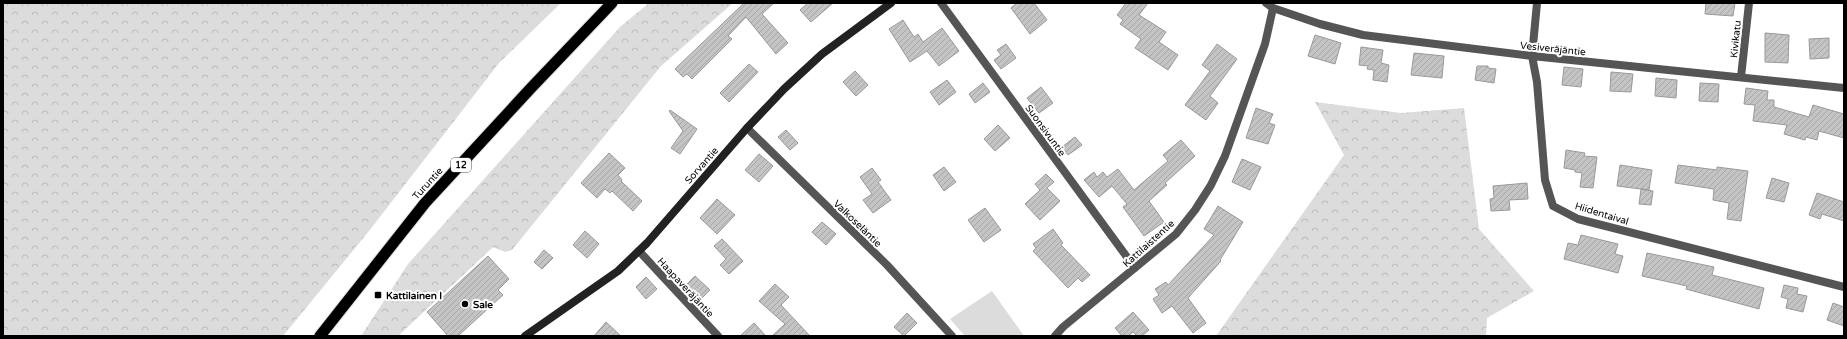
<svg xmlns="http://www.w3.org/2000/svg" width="1847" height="339" font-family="'Varela Round',sans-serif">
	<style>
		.green { fill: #dcdcdc }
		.forest { fill: url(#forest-crowns) }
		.building { fill: url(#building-hatch); stroke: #999 }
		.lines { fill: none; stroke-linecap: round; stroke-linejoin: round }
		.trunk-casing { stroke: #dbdbdb; stroke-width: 13 }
		.minor { stroke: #555; stroke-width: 8 }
		.secondary { stroke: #222; stroke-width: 8 }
		.trunk { stroke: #000; stroke-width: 11 }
		.poi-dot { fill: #000; stroke: #fff; stroke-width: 1.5 }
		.labels { text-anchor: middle; stroke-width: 4; stroke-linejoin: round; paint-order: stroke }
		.shield { fill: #fff; stroke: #4c4c4c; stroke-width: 1 }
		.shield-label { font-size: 9px; font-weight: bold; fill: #000 }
		.street-label { font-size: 10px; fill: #000; stroke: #fff }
		.poi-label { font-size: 10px; font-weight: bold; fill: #000; stroke: #fff; text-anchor: start }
	</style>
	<defs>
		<pattern id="forest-crowns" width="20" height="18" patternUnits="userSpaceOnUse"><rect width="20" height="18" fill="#dcdcdc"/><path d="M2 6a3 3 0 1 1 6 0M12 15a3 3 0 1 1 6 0" fill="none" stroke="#bbb"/></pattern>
		<pattern id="building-hatch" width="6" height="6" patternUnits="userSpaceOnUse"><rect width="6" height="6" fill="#c4c4c4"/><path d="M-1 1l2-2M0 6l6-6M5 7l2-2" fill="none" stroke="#a7a7a7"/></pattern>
	</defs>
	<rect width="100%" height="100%" fill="#fff"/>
	<path class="green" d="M992,291L1024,336H965L950,319Z"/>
	<path class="forest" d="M3,3H561L499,63L369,231L283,336H3Z
		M649,3H733L661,66L512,250L505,252L493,247L398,336H361L408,264L620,27Z
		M1315,102L1401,113L1464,108L1479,229L1534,291L1487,318L1486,336H1216L1344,155Z"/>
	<path class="building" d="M744,3H774L762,14L788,43L776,54L746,17L728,36L732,39L692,79L687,74L683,77L675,69Z
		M808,3H833L811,22L800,10Z
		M1017,3H1034L1047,20L1030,34L1011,8Z
		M1126,3H1148L1139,15L1166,32L1159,42L1178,55L1168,70L1135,48L1141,39L1120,24L1123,20L1117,15Z
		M1706,3H1735L1733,16L1705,14Z
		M903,20L914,37L918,34L923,42L942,28L959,51L939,66L927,51L910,62L889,29Z
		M1765,33L1789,35L1788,63L1765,62Z
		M1315,35L1341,43L1335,64L1308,56Z
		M1829,38V58L1810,59L1809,39Z
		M1006,44L1016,58L1001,69L994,60L1001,55L997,50Z
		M1217,44L1237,59L1210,96L1218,103L1206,120L1185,105L1210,71L1202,65Z
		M1361,47L1383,50L1381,63L1389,65L1387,82L1373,80L1374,70L1367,69L1368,66L1359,65Z
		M1414,53L1444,56L1442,78L1411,75Z
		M749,64L758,72L729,102L720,93Z
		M1477,66H1488V68L1496,69L1494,83L1475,80Z
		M1564,67L1583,69L1581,87L1562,85Z
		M855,71L868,85L856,96L843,82Z
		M1611,72L1633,74L1631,92L1610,91Z
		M1656,78L1677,80L1676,98L1655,96Z
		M947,80L956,92L939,105L930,92Z
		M983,83L990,92L975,103L969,94Z
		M1700,83L1719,84L1718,102L1699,101Z
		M1041,87L1053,103L1039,113L1027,98Z
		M1746,88L1768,91L1767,100H1774V107L1809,117L1813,105L1844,114V138L1819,131L1817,140L1806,137L1805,140L1784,134L1787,125L1753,121L1755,105L1744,104Z
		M1256,108L1273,114L1269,123L1275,125L1268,144L1246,138Z
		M670,110L697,129L680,154L671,148L683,131L669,111Z
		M998,125L1010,138L995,151L984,139Z
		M786,130L798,143L790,150L778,137Z
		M1075,137L1082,145L1068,155L1062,147Z
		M1181,140L1195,156L1165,183L1167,185L1149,201L1164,222L1144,236L1123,207L1127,204L1112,186L1099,197L1084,180L1094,172L1097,177L1103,172L1107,177L1118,169L1134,190L1168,161L1163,155Z
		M1566,150L1585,153L1584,156L1597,157L1593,188L1580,187L1582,173L1575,172V170L1564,168Z
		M609,153L625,168L618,175L622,180L621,181L642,201L633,211L612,191L610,193L605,189L597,198L581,183Z
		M759,154L773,166L759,182L745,170Z
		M1242,159L1261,167L1250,190L1232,182Z
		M1620,165L1652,170L1649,190L1617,186Z
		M1678,165L1717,170V167L1748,171L1741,221L1727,219L1729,203L1713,200L1714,189L1675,183Z
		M944,167L956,182L944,191L933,175Z
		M872,168L881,180L878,182L891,200L873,213L863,200L872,194L860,177Z
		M1046,174L1054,182L1047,188L1060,201L1040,220L1025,204L1040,190L1035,184Z
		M1772,178L1789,183L1784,202L1766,198Z
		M1527,183L1528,199L1509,200L1510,210L1491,211L1490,199L1494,198L1493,186Z
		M1641,189L1653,191L1651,205L1639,204Z
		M1817,193L1844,202V221L1822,214L1820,219L1809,215Z
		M717,199L735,215L717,234L700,218Z
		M1218,206L1243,222L1220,260L1221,261L1188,298L1206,323L1193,333L1172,306L1162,313L1153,299L1159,295L1155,289L1166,282L1168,285L1214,235L1204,229Z
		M985,208L1001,230L984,242L968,220Z
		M822,222L836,234L826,245L812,232Z
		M1053,229L1063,243L1061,245L1090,275L1082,282L1078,278L1068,288L1033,251L1036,248L1033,244Z
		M585,231L599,244L587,258L573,245Z
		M1581,235L1618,244L1615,254L1623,256L1618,273L1564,259L1568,243L1578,245Z
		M722,239L743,261L729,274L720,265L726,259L714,246Z
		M544,250L553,258L542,269L534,262Z
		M1647,253L1714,267L1712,275L1764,288L1759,309L1686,289L1687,286L1642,276Z
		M488,256L509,279L498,290L503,295L458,336H448L427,312Z
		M695,276L710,290L701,299L686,285Z
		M646,277L657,289L646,299L636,287Z
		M775,284L789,297L781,305L810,336H772L785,324L759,301Z
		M1784,285L1798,288L1797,294L1807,296L1803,312L1786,308L1788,299L1781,297Z
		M1833,303L1844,307V326L1827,320Z
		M1133,312L1149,330L1142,336H1137L1133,332L1128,336H1122L1115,328Z
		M907,313L917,323L904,336L894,327Z
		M606,322L621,336H594Z
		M754,323L766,336H740Z"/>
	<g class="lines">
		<defs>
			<path id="trunk" d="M320,336L425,203L531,88L612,3"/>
		</defs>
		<use href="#trunk" class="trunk-casing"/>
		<path class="minor" d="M941,3L1135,268
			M1266,3L1273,8L1320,24L1363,35L1532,56L1844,88
			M1537,3L1532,56L1537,82L1545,180L1553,206L1578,219L1844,287
			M1741,77L1749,3
			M747,128L887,265L952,336
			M639,251L718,336
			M1055,336L1063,327L1176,234L1195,210L1211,185L1225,156L1265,44L1273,8"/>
		<path class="secondary" d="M525,336L618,271L647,243L747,128L784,89L822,54L891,3"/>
		<use href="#trunk" class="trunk"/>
	</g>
	<g class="poi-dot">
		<rect x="374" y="291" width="8" height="8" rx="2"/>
		<circle cx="465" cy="304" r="4"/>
	</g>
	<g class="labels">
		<rect class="shield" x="451" y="158" width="20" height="14" rx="3"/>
		<g class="shield-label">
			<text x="461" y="168">12</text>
		</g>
		<g class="street-label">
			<text transform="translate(1735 39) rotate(-84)" y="4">Kivikatu</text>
			<text transform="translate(1553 48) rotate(6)" y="4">Vesiveräjäntie</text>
			<text transform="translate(1046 130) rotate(54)" y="4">Suonsivuntie</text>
			<text transform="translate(701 165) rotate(-49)" y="4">Sorvantie</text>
			<text transform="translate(427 183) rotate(-48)" y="4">Turuntie</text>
			<text transform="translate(1602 213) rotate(17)" y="4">Hiidentaival</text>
			<text transform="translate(858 223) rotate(44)" y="4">Valkoseläntie</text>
			<text transform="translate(1148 243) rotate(-42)" y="4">Kattilaistentie</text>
			<text transform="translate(686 287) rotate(47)" y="4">Haapaveräjäntie</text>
		</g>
		<g class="poi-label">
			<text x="386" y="299">Kattilainen I</text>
			<text x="473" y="308">Sale</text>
		</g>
	</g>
	<rect width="1847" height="339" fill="none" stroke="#000000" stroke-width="8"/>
</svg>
